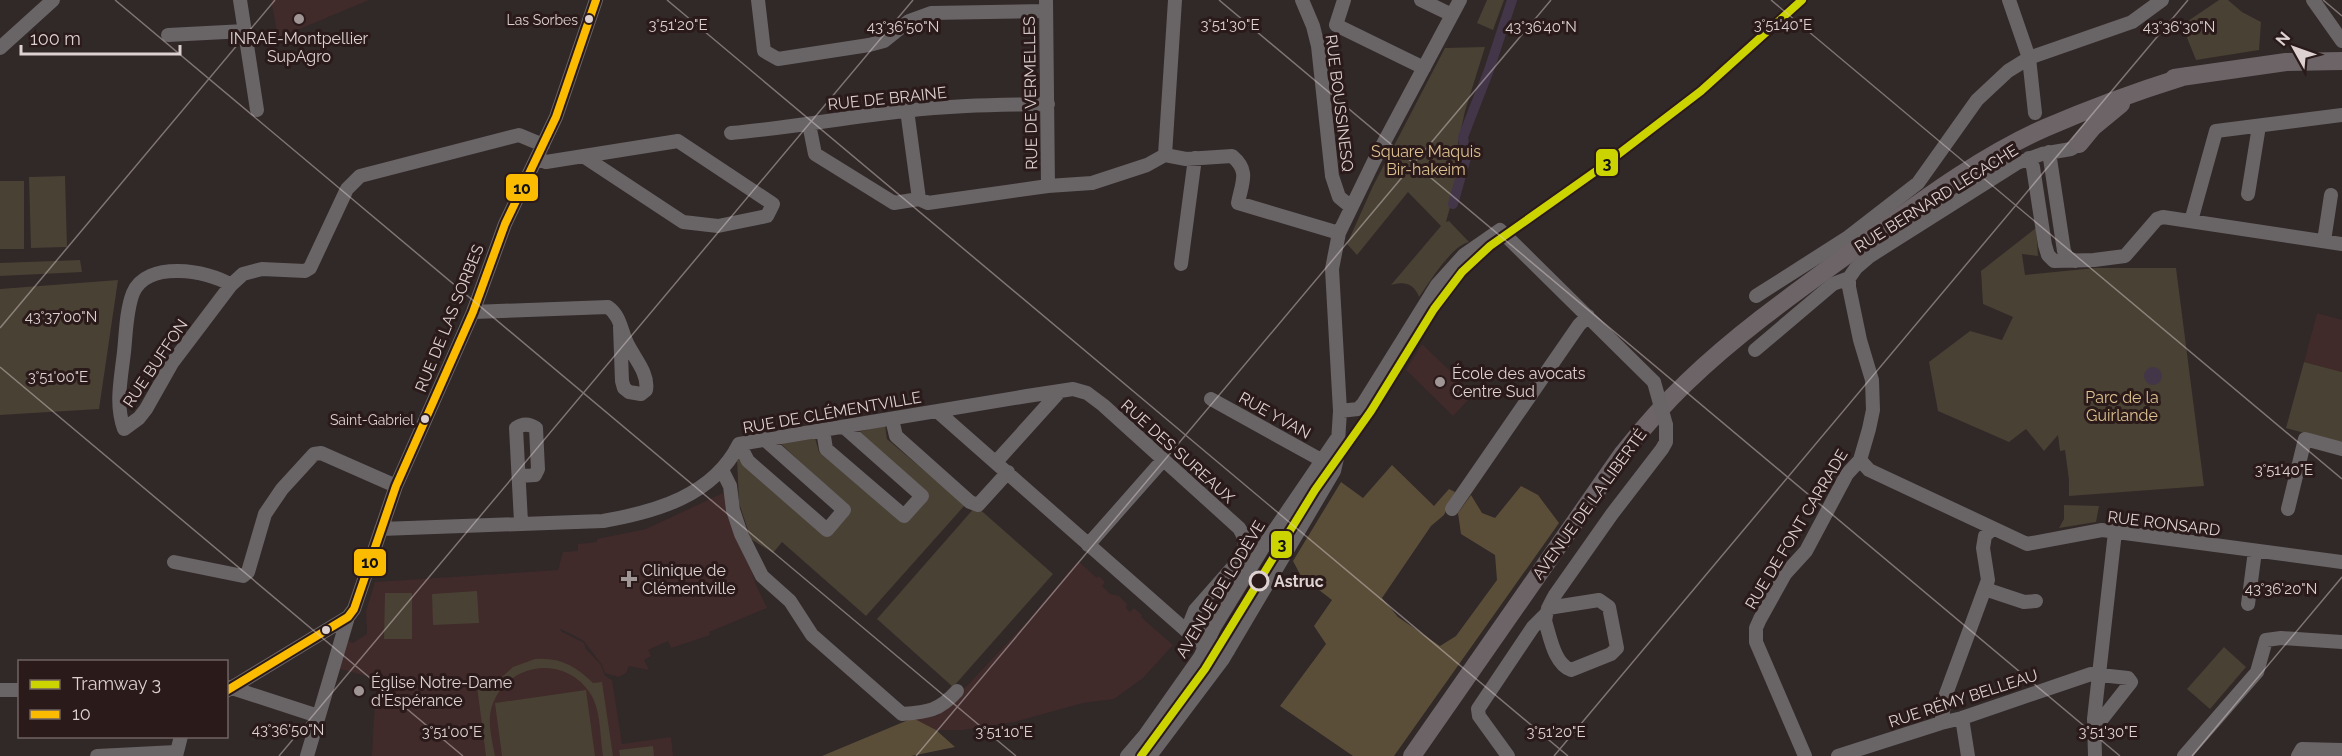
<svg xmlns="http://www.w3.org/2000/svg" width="2342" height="756" font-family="Raleway,sans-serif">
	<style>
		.built { fill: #402a2a }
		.green { fill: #494133 }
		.forest { fill: #5b4e39 }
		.water { fill: #443649 }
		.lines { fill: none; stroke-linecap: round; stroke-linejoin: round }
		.canal { stroke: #443649; stroke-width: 10 }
		.minor { stroke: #696466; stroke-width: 14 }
		.major { stroke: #6c6467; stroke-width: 18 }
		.minor-bridge { stroke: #696466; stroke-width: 14 }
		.bus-1-casing { stroke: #2b1a1a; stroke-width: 12 }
		.bus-1 { stroke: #fabb00; stroke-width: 8 }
		.tram-1-casing { stroke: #2b1a1a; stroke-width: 12 }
		.tram-1 { stroke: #cbd300; stroke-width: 8 }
		.ticks { fill: none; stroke: #ddd1d1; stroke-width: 1.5; stroke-opacity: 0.45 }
		.poi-dot { fill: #a19696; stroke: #2b1a1a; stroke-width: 2 }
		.bus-dot { fill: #ddd1d1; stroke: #2b1a1a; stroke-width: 2 }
		.stop-dot { fill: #2b1a1a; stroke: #ddd1d1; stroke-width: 3 }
		.labels { text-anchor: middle; stroke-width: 6; stroke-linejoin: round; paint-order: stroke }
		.bus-label { font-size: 14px; fill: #ddd1d1; stroke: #2b1a1a; text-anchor: end }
		.poi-label { font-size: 16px; fill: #ddd1d1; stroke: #2b1a1a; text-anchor: start }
		.street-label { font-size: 16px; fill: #ddd1d1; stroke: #2b1a1a }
		.park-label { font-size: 16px; fill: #ddc191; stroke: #2b1a1a }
		.stop-label { font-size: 16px; font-weight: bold; fill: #ddd1d1; stroke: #2b1a1a; text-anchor: start }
		.ticks-label { font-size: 15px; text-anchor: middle; fill: #ddd1d1; stroke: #2b1a1a; stroke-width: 6; stroke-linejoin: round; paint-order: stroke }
		.line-badge { stroke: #2b1a1a; stroke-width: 2 }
		.pale-badge-label { font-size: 16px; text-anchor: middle; font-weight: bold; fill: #111 }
	</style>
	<rect width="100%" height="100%" fill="#312828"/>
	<path class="built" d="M271,0H369L278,38Z
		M2317,313L2342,320V372L2304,362Z
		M1422,344L1474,394L1453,416L1406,370Z
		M727,491L756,585L767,608L709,632L710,635L671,648L668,641L648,650L651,656L644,660L649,670L629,666L626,673L619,677L605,673L602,665L584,641L559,628L562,632L584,643L586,649L601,665L605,676L612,680L622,744L671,737L673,756H372L375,698L381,680L336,668L344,640L353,643L367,634L366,611L375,582L558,570L563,552L578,551V544L597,542V539L646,529Z
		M1078,561L1097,578L1099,576L1105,582L1102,586L1110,594L1119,596L1127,604L1126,608L1130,612L1134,608L1142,615L1141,617L1173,645L1143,678L1114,699L1083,703L1014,722L963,730H936L913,718L937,716L946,708L1026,623Z"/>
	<path class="green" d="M1487,0H1504L1493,30L1477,23Z
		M2219,0H2228L2242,12L2261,22L2259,50L2196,60L2182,25Z
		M1485,47L1465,111L1458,143L1463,159L1446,222L1449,221L1469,242C1451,246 1430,282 1419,297C1414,284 1405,281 1391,285L1441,226L1408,192L1357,255L1347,244L1373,186L1445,48Z
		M65,176L67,247L31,248L29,177Z
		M0,181H24V249H0Z
		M2036,228L2038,256L2022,254L2025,275L2095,268H2176L2204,486L2069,496V480L2065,450L2060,451L2058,435L2044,451L2026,429L2009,442L1938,411L1929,362L1970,331L2002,340L2013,317L1983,304L1981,271Z
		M80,260L82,272L0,276V263Z
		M118,280L99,409L0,415V289Z
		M2304,362L2342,372V443L2286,428Z
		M885,425L887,439L965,505L866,616L782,542L773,553L751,539L739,503L737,458L823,532L850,508L779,442L815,438L819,452L902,521L926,492L858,432Z
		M1336,448L1334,460L1284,553L1268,544Z
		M2064,505L2099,506L2096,522L2059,528L2064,519Z
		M976,506L1053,574L953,687L877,619Z
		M477,591L479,623L433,625L432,594Z
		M385,593H412V639H384Z
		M2224,647L2246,667L2210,709L2187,689Z
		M535,659C559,657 576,666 593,683L602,682L613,756H603C600,737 601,709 590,693C565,654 507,662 492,706C487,721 492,740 495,756H486L477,686L495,683L513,667Z
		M1201,660L1210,667L1145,756L1136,751Z
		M586,690L595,756H502L495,703Z
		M653,746L654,756H620L619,750Z"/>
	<path class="forest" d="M1392,465L1434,506L1449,489L1455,492L1444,515L1431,526L1382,598L1398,617L1440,646L1456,636L1497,580L1495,555L1461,534L1458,513L1471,495L1482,513L1495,518L1521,486L1538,495L1559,523L1394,756H1353L1280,706L1326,644L1314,626L1332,600L1301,576L1293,561L1341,482L1363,498Z
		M913,718L936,730L955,747L911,756H822Z"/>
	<path class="water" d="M2144 376a9 9 0 1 1 18 0a9 9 0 1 1-18 0Z"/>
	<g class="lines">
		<path class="canal" d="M1453,204L1466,158L1463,137L1489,70L1512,0"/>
		<path class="minor" d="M240,0L257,110
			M758,0L764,51L778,59L869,45L884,41L909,21L931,13L1046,11
			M1046,0L1048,186
			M1302,0L1313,26L1318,46L1332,176L1339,197L1351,207
			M1421,0L1452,15
			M2009,0L2029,58L2035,113
			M2313,0L2342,41
			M1336,25L1424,68
			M1336,25L1344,0
			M168,35L245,31
			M0,48L53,0
			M907,110L919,199L928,203L1048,186L1092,183L1147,165L1165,155
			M809,124L815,154L894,203L919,199
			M731,133C789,128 847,117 905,111C953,105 1001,105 1048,104
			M2049,152L2064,251L2067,257L2075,261
			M1165,155L1186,159L1232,156C1250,171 1242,182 1238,203L1339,233
			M1165,155L1175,0
			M2029,158L2033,167L2045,245L2048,255L2054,261L2094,260L2125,256L2157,219L2163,217L2342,244
			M537,159L546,162L678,141L773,204L767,216L718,226L683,222L583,156
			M2248,194L2259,126
			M2191,221L2216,131L2342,115
			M2324,241L2331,195
			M1181,264L1195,158
			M1849,278L1856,268L1870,256L2017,163L2042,154L2071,149L2079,144
			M231,285C207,270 147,260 133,293C126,311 126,334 124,352C121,379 115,404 124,429L139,418L146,409L172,363L231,285L243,274L262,269L305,271L310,268L347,189L360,176L519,135L543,145
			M1756,296L1847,238L1918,183L1977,100L2008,71L2029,58L2132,22L2162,0
			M473,312L608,307C621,316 621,332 628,345C635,359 649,374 646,390L641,394L629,392L624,388L622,381L620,327
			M1755,350L1833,284L1849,278
			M1211,399L1323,461
			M937,411L1198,641
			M1340,411L1358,409L1363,404L1437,285L1464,255L1500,230L1654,382
			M892,419L896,436L970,502L978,505L1008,472
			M823,430L826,449L904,516L922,496L844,427
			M739,444L1027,396L1073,389L1087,393L1103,405L1239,528C1247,540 1246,548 1239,560L1195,610L1191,620L1201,635L1228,651
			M739,444L748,461L827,530L844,510L764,439
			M1860,460L1869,470L2027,544L2102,530L2342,562
			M996,462L1060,391
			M722,470L730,486L733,510L741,534L762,576L790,601L812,635L902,714C928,712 939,711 957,691
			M519,476L535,475L538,469L536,428C530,424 523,423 516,428L521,522
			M1452,509L1579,325L1588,316
			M2288,509L2305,439L2342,449
			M381,529L603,521C655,512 713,496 739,444
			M1088,545L1163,460
			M174,562L243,576L248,572L265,514L282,489L314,454L321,453L396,486
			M1985,589L2024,602L2036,601
			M2248,604L2255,551
			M1548,608L1599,600L1609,607L1617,648L1611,654L1571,670C1554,664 1550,636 1545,621C1546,611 1550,604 1555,595L1612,514L1662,449L1666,442V425
			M229,687L318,716
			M0,690H20
			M226,691L348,617L354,609L396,486L473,312L505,224L556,117L596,0
			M1962,718L1968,756
			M1941,723L1946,694L1988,580L1983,548L1985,536L1992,529
			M97,756L176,752
			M176,756L181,736
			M307,756L348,617
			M1127,756L1145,735L1200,657L1215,626L1267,541L1338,437
			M1150,756L1223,659L1334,471L1337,458L1340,411L1332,269L1339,233L1374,161L1460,0
			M1508,756L1479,716L1478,709L1533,627L1545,615
			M1805,756L1756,642V628L1760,619L1785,574L1806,551L1847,474L1860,460L1869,429L1873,410L1872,380L1860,340L1849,287V278
			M1838,756L1941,723L1962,718L2091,674L2128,678L2131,682L2128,686L2102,719H2094
			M2095,756L2094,719L2115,532
			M2184,756L2257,672L2266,640L2281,638L2342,642
			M2298,756L2302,749L2342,750"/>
		<path class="major" d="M2174,78L2286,62L2342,61
			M2079,144L2093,127L2121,104
			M1412,756L1623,453C1643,428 1664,404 1687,382C1742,329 1806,285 1869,239C1924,199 1982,156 2045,128C2091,108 2138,91 2186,76"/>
		<path class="minor-bridge" d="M1654,382L1666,425"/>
		<defs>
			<path id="bus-1" d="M226,691L348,617L354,609L396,486L473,312L505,224L556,117L596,0"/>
		</defs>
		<use href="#bus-1" class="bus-1-casing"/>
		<use href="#bus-1" class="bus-1"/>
		<defs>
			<path id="tram-1" d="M1141,756L1205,669L1315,490L1371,411L1434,309L1462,272L1490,246L1599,169L1701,91L1802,0"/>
		</defs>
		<use href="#tram-1" class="tram-1-casing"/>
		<use href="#tram-1" class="tram-1"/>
	</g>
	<path class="ticks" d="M115,0L1016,756M667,0L1568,756M1219,0L2120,756M1771,0L2342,479M2323,0L2342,16M0,328L275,0M0,367L463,756M279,756L913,0M916,756L1551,0M1554,756L2188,0M2192,756L2342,577"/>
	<g class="poi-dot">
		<circle cx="299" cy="19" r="6"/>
		<circle cx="1440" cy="382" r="6"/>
		<path d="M626 570h6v6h6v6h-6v6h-6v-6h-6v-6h6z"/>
		<circle cx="359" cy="691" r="6"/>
	</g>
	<g class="bus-dot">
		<circle cx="589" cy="19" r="5"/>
		<circle cx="425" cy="419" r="5"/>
		<circle cx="326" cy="630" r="5"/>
	</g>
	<circle class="stop-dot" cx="1259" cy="581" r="9"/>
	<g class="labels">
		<g class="bus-label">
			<text x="578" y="25">Las Sorbes</text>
			<text x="414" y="425">Saint-Gabriel</text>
		</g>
		<g class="poi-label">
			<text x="299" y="44" text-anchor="middle">INRAE-Montpellier<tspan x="299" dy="18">SupAgro</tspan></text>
			<text x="1452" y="379">École des avocats<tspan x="1452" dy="18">Centre Sud</tspan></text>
			<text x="642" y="576">Clinique de<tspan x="642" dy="18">Clémentville</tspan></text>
			<text x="371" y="688">Église Notre-Dame<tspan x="371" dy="18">d'Espérance</tspan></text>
		</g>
		<g class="street-label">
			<text transform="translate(1030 93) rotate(-91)" y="6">RUE DE VERMELLES</text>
			<text transform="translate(887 98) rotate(-6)" y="6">RUE DE BRAINE</text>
			<text transform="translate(1340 103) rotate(83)" y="6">RUE BOUSSINESQ</text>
			<text transform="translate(1936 198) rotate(-32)" y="6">RUE BERNARD LECACHE</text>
			<text transform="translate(449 318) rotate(-68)" y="6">RUE DE LAS SORBES</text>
			<text transform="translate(155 363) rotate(-56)" y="6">RUE BUFFON</text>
			<text transform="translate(832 412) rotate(-10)" y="6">RUE DE CLÉMENTVILLE</text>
			<text transform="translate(1275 415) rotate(29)" y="6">RUE YVAN</text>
			<text transform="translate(1178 451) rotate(42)" y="6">RUE DES SUREAUX</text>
			<text transform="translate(1589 504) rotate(-54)" y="6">AVENUE DE LA LIBERTÉ</text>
			<text transform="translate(2164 523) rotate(7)" y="6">RUE RONSARD</text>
			<text transform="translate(1796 529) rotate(-59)" y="6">RUE DE FONT CARRADE</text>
			<text transform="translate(1220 589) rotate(-59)" y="6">AVENUE DE LODÈVE</text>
			<text transform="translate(1963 698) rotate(-18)" y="6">RUE RÉMY BELLEAU</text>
		</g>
		<g class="park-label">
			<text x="1426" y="157">Square Maquis<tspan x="1426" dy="18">Bir-hakeim</tspan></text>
			<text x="2122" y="403">Parc de la<tspan x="2122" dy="18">Guirlande</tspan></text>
		</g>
		<g class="stop-label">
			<text x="1274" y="587">Astruc</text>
		</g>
	</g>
	<g class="ticks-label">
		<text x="678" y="30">3°51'20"E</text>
		<text x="1230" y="30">3°51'30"E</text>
		<text x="1783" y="30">3°51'40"E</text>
		<text x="903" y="32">43°36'50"N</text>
		<text x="1541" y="32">43°36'40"N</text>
		<text x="2179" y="32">43°36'30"N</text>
		<text x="61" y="322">43°37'00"N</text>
		<text x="58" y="382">3°51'00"E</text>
		<text x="2284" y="475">3°51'40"E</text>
		<text x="2281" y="594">43°36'20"N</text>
		<text x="288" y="735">43°36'50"N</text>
		<text x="452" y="737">3°51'00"E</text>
		<text x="1004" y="737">3°51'10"E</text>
		<text x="1556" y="737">3°51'20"E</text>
		<text x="2108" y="737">3°51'30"E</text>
	</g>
	<g class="line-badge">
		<rect x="1595" y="148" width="24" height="29" rx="6" fill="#cbd300"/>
		<rect x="505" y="173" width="34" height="29" rx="6" fill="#fabb00"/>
		<rect x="1270" y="530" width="23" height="29" rx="6" fill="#cbd300"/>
		<rect x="353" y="548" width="34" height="29" rx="6" fill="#fabb00"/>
	</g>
	<g class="pale-badge-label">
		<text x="1607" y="169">3</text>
		<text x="522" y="194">10</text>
		<text x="1282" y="550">3</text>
		<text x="370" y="568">10</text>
	</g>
	<rect x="18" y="660" width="210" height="78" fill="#2b1a1a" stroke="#726363" stroke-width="1.5"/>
	<rect x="30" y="680" width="30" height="9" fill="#cbd300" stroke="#726363" stroke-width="1.5"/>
	<text x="72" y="690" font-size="18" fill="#ddd1d1">Tramway 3</text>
	<rect x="30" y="710" width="30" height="9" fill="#fabb00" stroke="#726363" stroke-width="1.5"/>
	<text x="72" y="720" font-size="18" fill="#ddd1d1">10</text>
	<g transform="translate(2294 48) rotate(310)" stroke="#2b1a1a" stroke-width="4.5" paint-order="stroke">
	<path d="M0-4.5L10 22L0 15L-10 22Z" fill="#ddd1d1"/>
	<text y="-9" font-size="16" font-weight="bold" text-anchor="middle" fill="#ddd1d1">N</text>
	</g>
	<path d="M21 45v9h159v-9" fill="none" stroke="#ddd1d1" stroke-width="3"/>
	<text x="30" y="45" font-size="18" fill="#ddd1d1" stroke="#2b1a1a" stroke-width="4.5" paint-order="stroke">100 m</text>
</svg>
